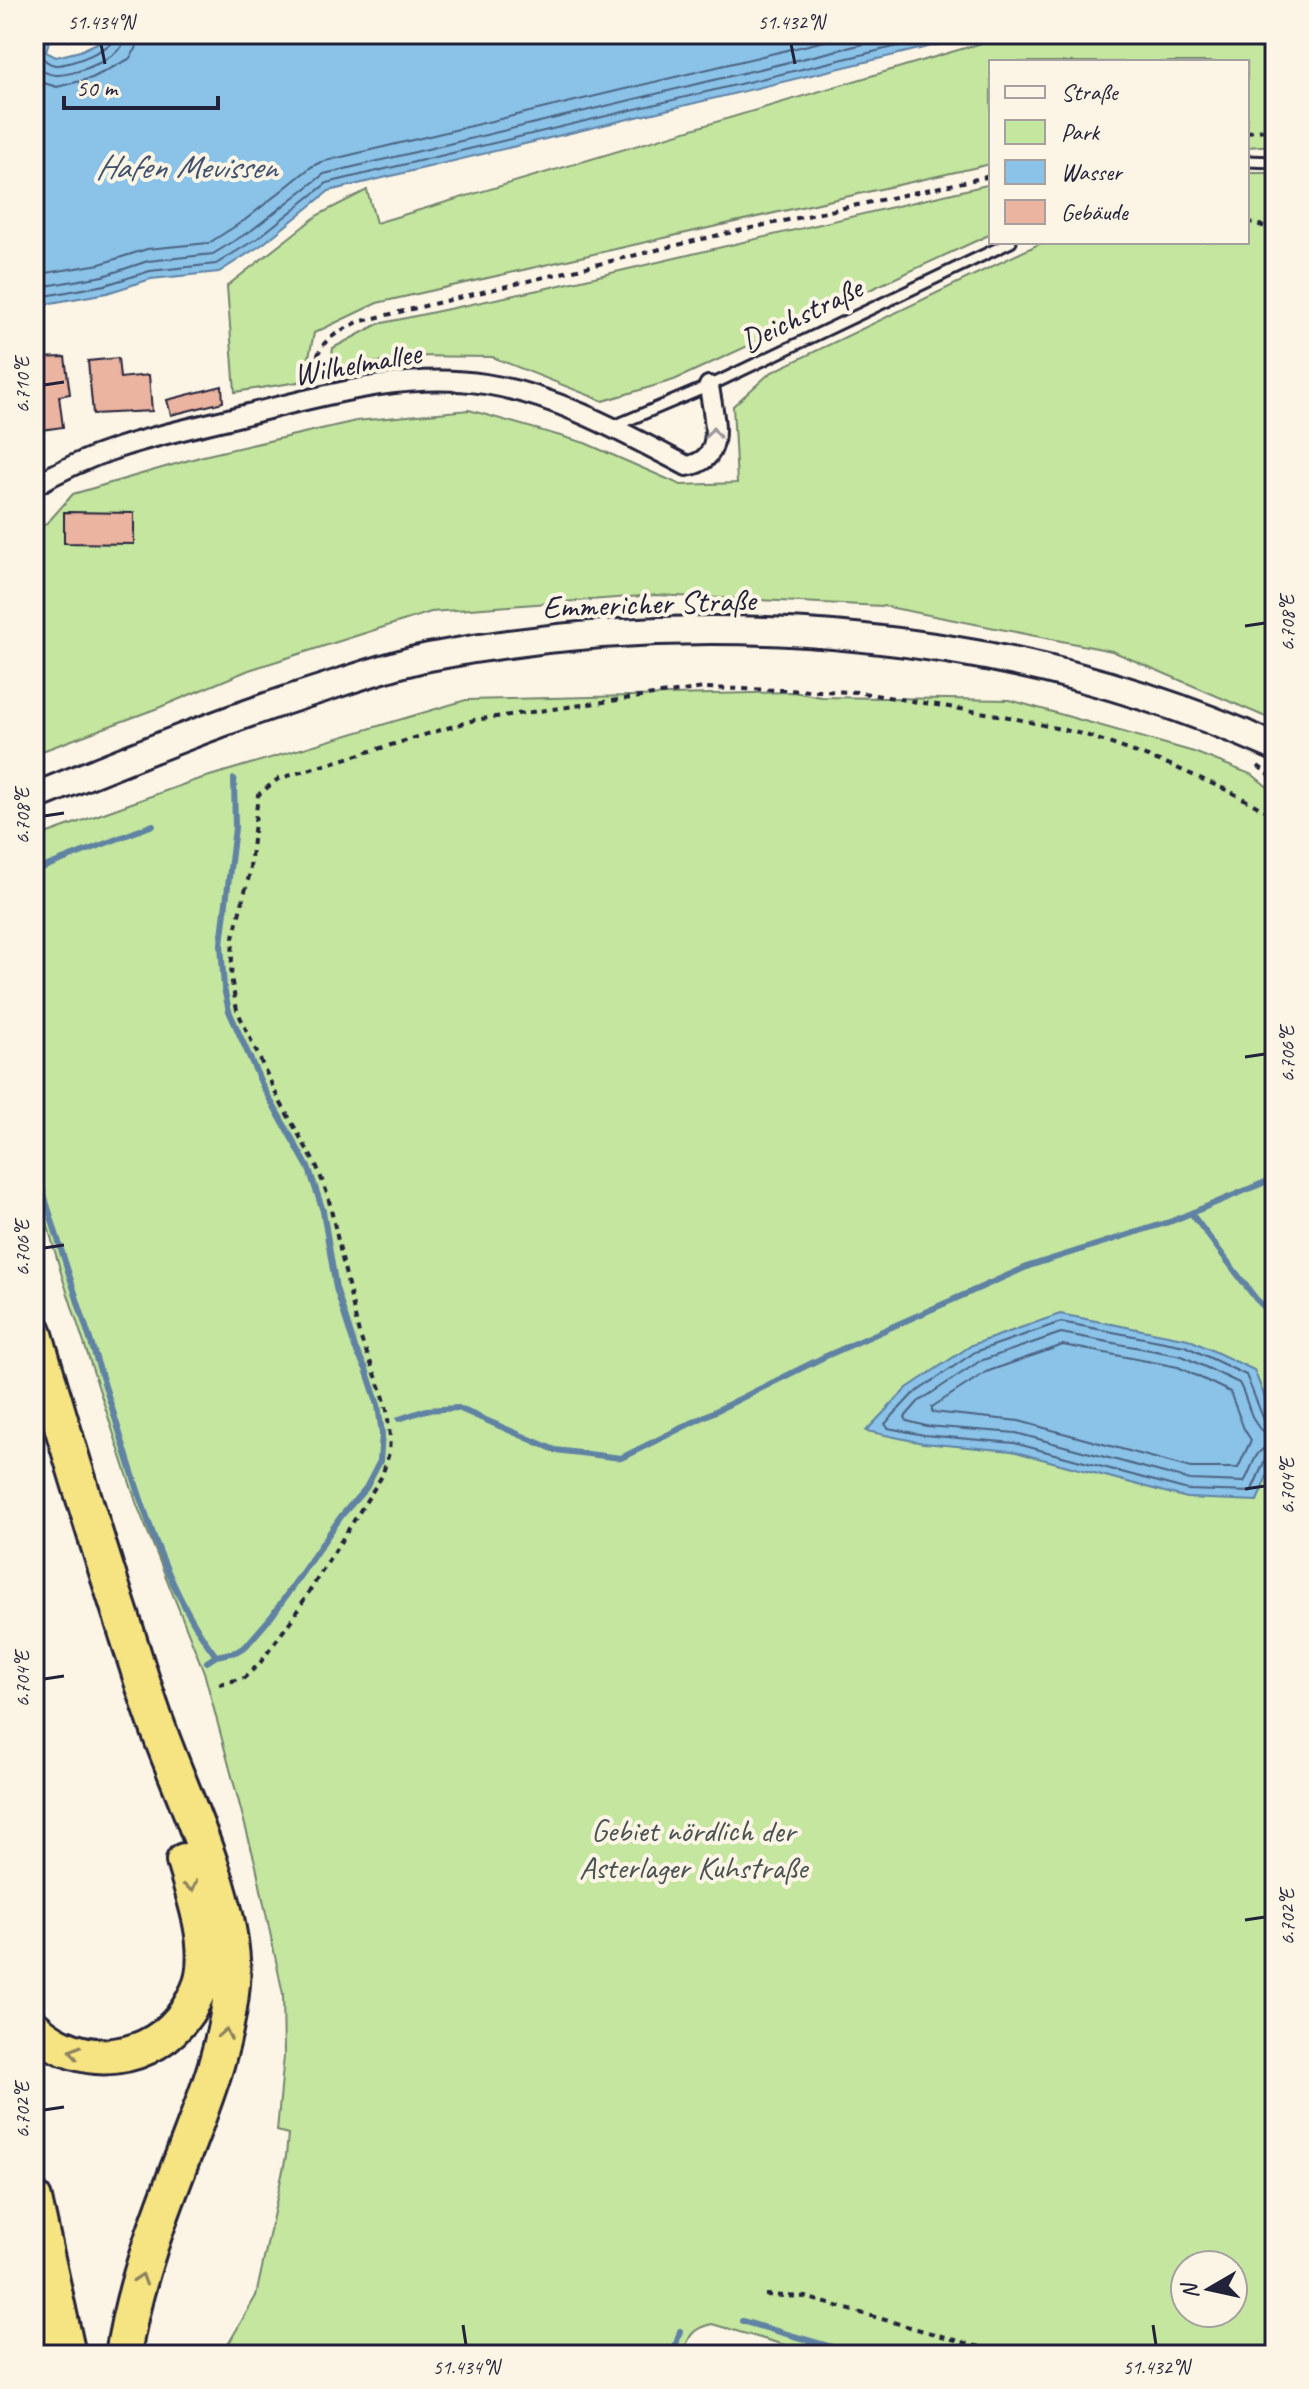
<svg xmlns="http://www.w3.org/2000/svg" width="1309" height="2389" font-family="Caveat,sans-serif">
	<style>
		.green { fill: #c4e69f; stroke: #73846d; stroke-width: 2; fill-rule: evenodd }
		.water { fill: #8ac2e8; stroke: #6082a3; stroke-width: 2 }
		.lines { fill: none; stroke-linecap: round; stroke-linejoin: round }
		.shore { stroke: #4c6280; stroke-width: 2 }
		.stream { stroke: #6082a3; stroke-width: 6 }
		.building { fill: #ebb4a0; stroke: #22223b; stroke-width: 2 }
		.lane-casing { stroke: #22223b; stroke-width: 15 }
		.street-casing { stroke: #22223b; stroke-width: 24 }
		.secondary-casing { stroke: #22223b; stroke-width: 32 }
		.highway-casing { stroke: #22223b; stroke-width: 40 }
		.path { stroke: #22223b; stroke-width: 4; stroke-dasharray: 6 6; stroke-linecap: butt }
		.lane { stroke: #fcf5e5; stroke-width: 9 }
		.street { stroke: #fcf5e5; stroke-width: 18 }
		.secondary { stroke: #fcf5e5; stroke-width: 26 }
		.highway { stroke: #f6e381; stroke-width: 34 }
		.oneway { stroke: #9a9698 }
		.oneway2 { stroke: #8c825e }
		.ticks { fill: none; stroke: #22223b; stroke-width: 3 }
		.labels { text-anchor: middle; stroke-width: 8; stroke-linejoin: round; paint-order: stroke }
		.street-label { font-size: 32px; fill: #22223b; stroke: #fcf5e5 }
		.park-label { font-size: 32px; fill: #4a5354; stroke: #fcf5e5 }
		.water-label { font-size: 34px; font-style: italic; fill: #41526f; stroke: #fcf5e5 }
		.neatline { fill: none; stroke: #22223b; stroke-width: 3 }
		.ticks-label { font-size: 20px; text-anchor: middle; fill: #22223b }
	</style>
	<rect width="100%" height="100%" fill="#fcf5e5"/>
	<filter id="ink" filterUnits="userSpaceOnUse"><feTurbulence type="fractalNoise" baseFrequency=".0125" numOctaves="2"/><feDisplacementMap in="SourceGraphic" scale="16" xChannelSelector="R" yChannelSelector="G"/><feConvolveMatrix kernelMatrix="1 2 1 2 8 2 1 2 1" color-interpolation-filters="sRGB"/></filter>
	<g filter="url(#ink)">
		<path class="green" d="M1012,34H1275V145L1247,147V62H991V164L377,303L314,333L304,381L235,392L227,286L318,215L367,190L376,223Z
			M1247,173H1275V684L1272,695L1275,697V721L1112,651L883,606L656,595L431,612L249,670L158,708L34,754V533L49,521L73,494L203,456L356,421L469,410L585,443L681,485L737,483L733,406L770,373L1043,242H1247Z
			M991,184V234L674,380L603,401L492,357L406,356L329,373L333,348L378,324L543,289Z
			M793,692L821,697L1010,700L1194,752L1253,775L1275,793V2355H819L712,2324C692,2328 688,2337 683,2355H222L256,2296L286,2156L288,2134L277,2131L284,2056L283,1994L256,1866L204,1672L137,1505L62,1276L34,1177V838L193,781L466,700ZM1185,2265H1233V2313H1185Z"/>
		<path class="water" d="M34,34H54L50,37L46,52L56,57L80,51L116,34H982L329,191L263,244L219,272L151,279L107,293L34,306Z
			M1060,1314L1188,1339L1254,1370C1277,1426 1282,1444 1257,1501L1187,1498L1012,1451L923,1443L866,1431L907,1388L972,1345Z"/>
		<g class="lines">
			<path class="shore" d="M42,34L39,55C43,59 49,64 55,65C70,66 115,48 117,34
				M34,65C41,70 49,76 58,75C79,74 125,57 127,34
				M34,80L57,87L92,78L129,59L136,49L139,34
				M34,275L100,264L147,249L209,243L245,220L311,167L321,162L854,34
				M34,288L103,276L148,261L213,254L252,230L324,174L905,34
				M34,298L105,285L150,271L216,264L258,238L327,183L948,34
				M1063,1345L1178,1367L1230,1392L1244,1429L1251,1440L1238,1468H1191L1019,1421L932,1412V1407L986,1372Z
				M1275,1425L1264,1420L1246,1375L1185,1346L1061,1322L975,1352L912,1395L885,1424L888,1428L924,1435L1014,1443L1188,1490L1251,1492L1265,1460L1275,1456
				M1275,1435C1249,1433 1250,1401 1239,1383L1182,1356L1061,1333L980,1361L918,1402L905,1417L907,1421L926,1426L1016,1433L1190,1480L1244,1482C1254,1467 1253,1447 1275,1445"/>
			<path class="stream" d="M34,871L153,825
				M34,1161C58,1243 85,1323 111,1405C137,1487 163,1587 216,1656
				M1191,1213L1256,1299L1274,1316
				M399,1419L426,1410L458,1408L555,1450L621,1458L824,1357L1029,1266L1172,1221L1275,1178
				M207,1662L216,1656L236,1652L246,1646L272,1616L342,1515L366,1488L380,1461L382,1434L378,1405L366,1369L355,1348L336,1288L323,1211L309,1169L263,1087L229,1011L224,988L221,944L235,828L234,779
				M742,2321L859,2355
				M673,2355L680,2331"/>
		</g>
		<path class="building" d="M65,357L70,394L59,396L63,427L34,431V358Z
			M118,358L120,378L149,375L152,411L93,414L88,361Z
			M222,386L223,402L171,415L167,400Z
			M64,512L134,513V544L64,543Z"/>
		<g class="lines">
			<defs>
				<path id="lane" d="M1247,161L1275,162
					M614,426L709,386L1011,242"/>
				<path id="street" d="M34,486C99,446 167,434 240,416C320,397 402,371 485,384C556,395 624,433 687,466C728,459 713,416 709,386"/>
				<path id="secondary" d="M34,797C130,758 225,719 324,688C358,677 393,664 429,657C710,603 1014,629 1275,747"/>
				<path id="highway" d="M34,1331C61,1424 89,1517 119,1609C133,1651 145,1694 161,1736C187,1806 238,1910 232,1984C227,2041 209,2089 189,2141C162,2210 134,2282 123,2355
					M34,2028C81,2072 153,2064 188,2010C194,2000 201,1988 203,1976C210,1939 194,1896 184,1861
					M34,2199L68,2355
					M34,2321L40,2355"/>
			</defs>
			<use href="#lane" class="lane-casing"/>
			<use href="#street" class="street-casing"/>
			<use href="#secondary" class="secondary-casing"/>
			<use href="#highway" class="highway-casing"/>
			<path class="path" d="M1270,34L1275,40
				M68,40L81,34
				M1247,132L1275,129
				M1247,221L1275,230
				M314,380C316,342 327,338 358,322L719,235L991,176
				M1258,766L1275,779
				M34,824L47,819
				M219,1684L244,1678L260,1663L292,1619L382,1476L389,1453L390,1437L387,1410L382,1391L359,1334L328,1196L317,1167L278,1098L237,1010L231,977L233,938L249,876L258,795L278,779L474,720L704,688L857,692L1004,716L1086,735L1168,764L1231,792L1275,816
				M765,2295L805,2297L1008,2355"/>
			<use href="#lane" class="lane"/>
			<use href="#street" class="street"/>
			<use href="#secondary" class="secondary"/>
			<use href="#highway" class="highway"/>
		</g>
		<defs><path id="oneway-chevron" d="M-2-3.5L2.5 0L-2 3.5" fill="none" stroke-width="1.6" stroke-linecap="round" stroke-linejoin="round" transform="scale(2)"/></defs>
		<use class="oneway" href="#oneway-chevron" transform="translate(713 433) rotate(-90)"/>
		<g class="oneway2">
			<use href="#oneway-chevron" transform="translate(191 1886) rotate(74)"/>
			<use href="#oneway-chevron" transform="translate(225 2034) rotate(-79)"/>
			<use href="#oneway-chevron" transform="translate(75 2052) rotate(-165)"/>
			<use href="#oneway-chevron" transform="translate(141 2279) rotate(-72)"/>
		</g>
	</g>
	<path class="ticks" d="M101,44L105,64M791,44L795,64M44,385L64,382M1245,626L1265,623M44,816L64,813M1245,1057L1265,1054M44,1248L64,1245M1245,1489L1265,1486M44,1679L64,1676M1245,1920L1265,1917M44,2110L64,2107M463,2325L466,2345M1153,2325L1156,2345"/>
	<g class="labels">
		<g class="street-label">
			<text transform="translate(801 314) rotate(-26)" y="11">Deichstraße</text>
			<text transform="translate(357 363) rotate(-10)" y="11">Wilhelmallee</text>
			<text transform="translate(649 603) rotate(-2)" y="11">Emmericher Straße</text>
		</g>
		<g class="park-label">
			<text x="693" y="1841">Gebiet nördlich der<tspan x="693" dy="37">Asterlager Kuhstraße</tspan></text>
		</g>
		<g class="water-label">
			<text x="186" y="178">Hafen Mevissen</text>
		</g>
	</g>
	<rect width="1309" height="2389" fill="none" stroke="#fcf5e5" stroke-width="88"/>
	<rect x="989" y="60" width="260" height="184" fill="#fcf5e5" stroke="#a5a1a1" stroke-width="2"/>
	<rect x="1005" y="86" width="40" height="12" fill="#fcf5e5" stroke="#a5a1a1" stroke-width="2"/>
	<text x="1061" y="100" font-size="24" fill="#22223b">Straße</text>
	<rect x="1005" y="120" width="40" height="24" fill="#c4e69f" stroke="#a5a1a1" stroke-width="2"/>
	<text x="1061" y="140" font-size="24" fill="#22223b">Park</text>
	<rect x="1005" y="160" width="40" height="24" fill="#8ac2e8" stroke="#a5a1a1" stroke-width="2"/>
	<text x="1061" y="180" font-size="24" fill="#22223b">Wasser</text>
	<rect x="1005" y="200" width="40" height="24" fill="#ebb4a0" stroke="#a5a1a1" stroke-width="2"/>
	<text x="1061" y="220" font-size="24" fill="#22223b">Gebäude</text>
	<g transform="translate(1209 2289) rotate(261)"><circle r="38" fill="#fcf5e5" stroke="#a5a1a1" stroke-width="2"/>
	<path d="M0-6L14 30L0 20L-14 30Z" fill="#22223b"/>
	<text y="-12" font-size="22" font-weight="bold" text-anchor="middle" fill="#22223b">N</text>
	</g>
	<path d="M64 96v12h154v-12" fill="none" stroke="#22223b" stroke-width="4"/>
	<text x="76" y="96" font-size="24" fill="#22223b" stroke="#fcf5e5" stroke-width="6" paint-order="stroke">50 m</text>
	<rect x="44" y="44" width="1221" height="2301" class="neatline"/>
	<g class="ticks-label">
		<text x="101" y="29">51.434°N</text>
		<text x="791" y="29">51.432°N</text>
		<text transform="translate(22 385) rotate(-90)" y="7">6.710°E</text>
		<text transform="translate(1287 623) rotate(-90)" y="7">6.708°E</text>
		<text transform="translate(22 816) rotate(-90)" y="7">6.708°E</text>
		<text transform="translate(1287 1054) rotate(-90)" y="7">6.706°E</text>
		<text transform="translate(22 1248) rotate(-90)" y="7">6.706°E</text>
		<text transform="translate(1287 1486) rotate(-90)" y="7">6.704°E</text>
		<text transform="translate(22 1679) rotate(-90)" y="7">6.704°E</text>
		<text transform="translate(1287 1917) rotate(-90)" y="7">6.702°E</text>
		<text transform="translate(22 2110) rotate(-90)" y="7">6.702°E</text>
		<text x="466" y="2374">51.434°N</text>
		<text x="1156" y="2374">51.432°N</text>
	</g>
</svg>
